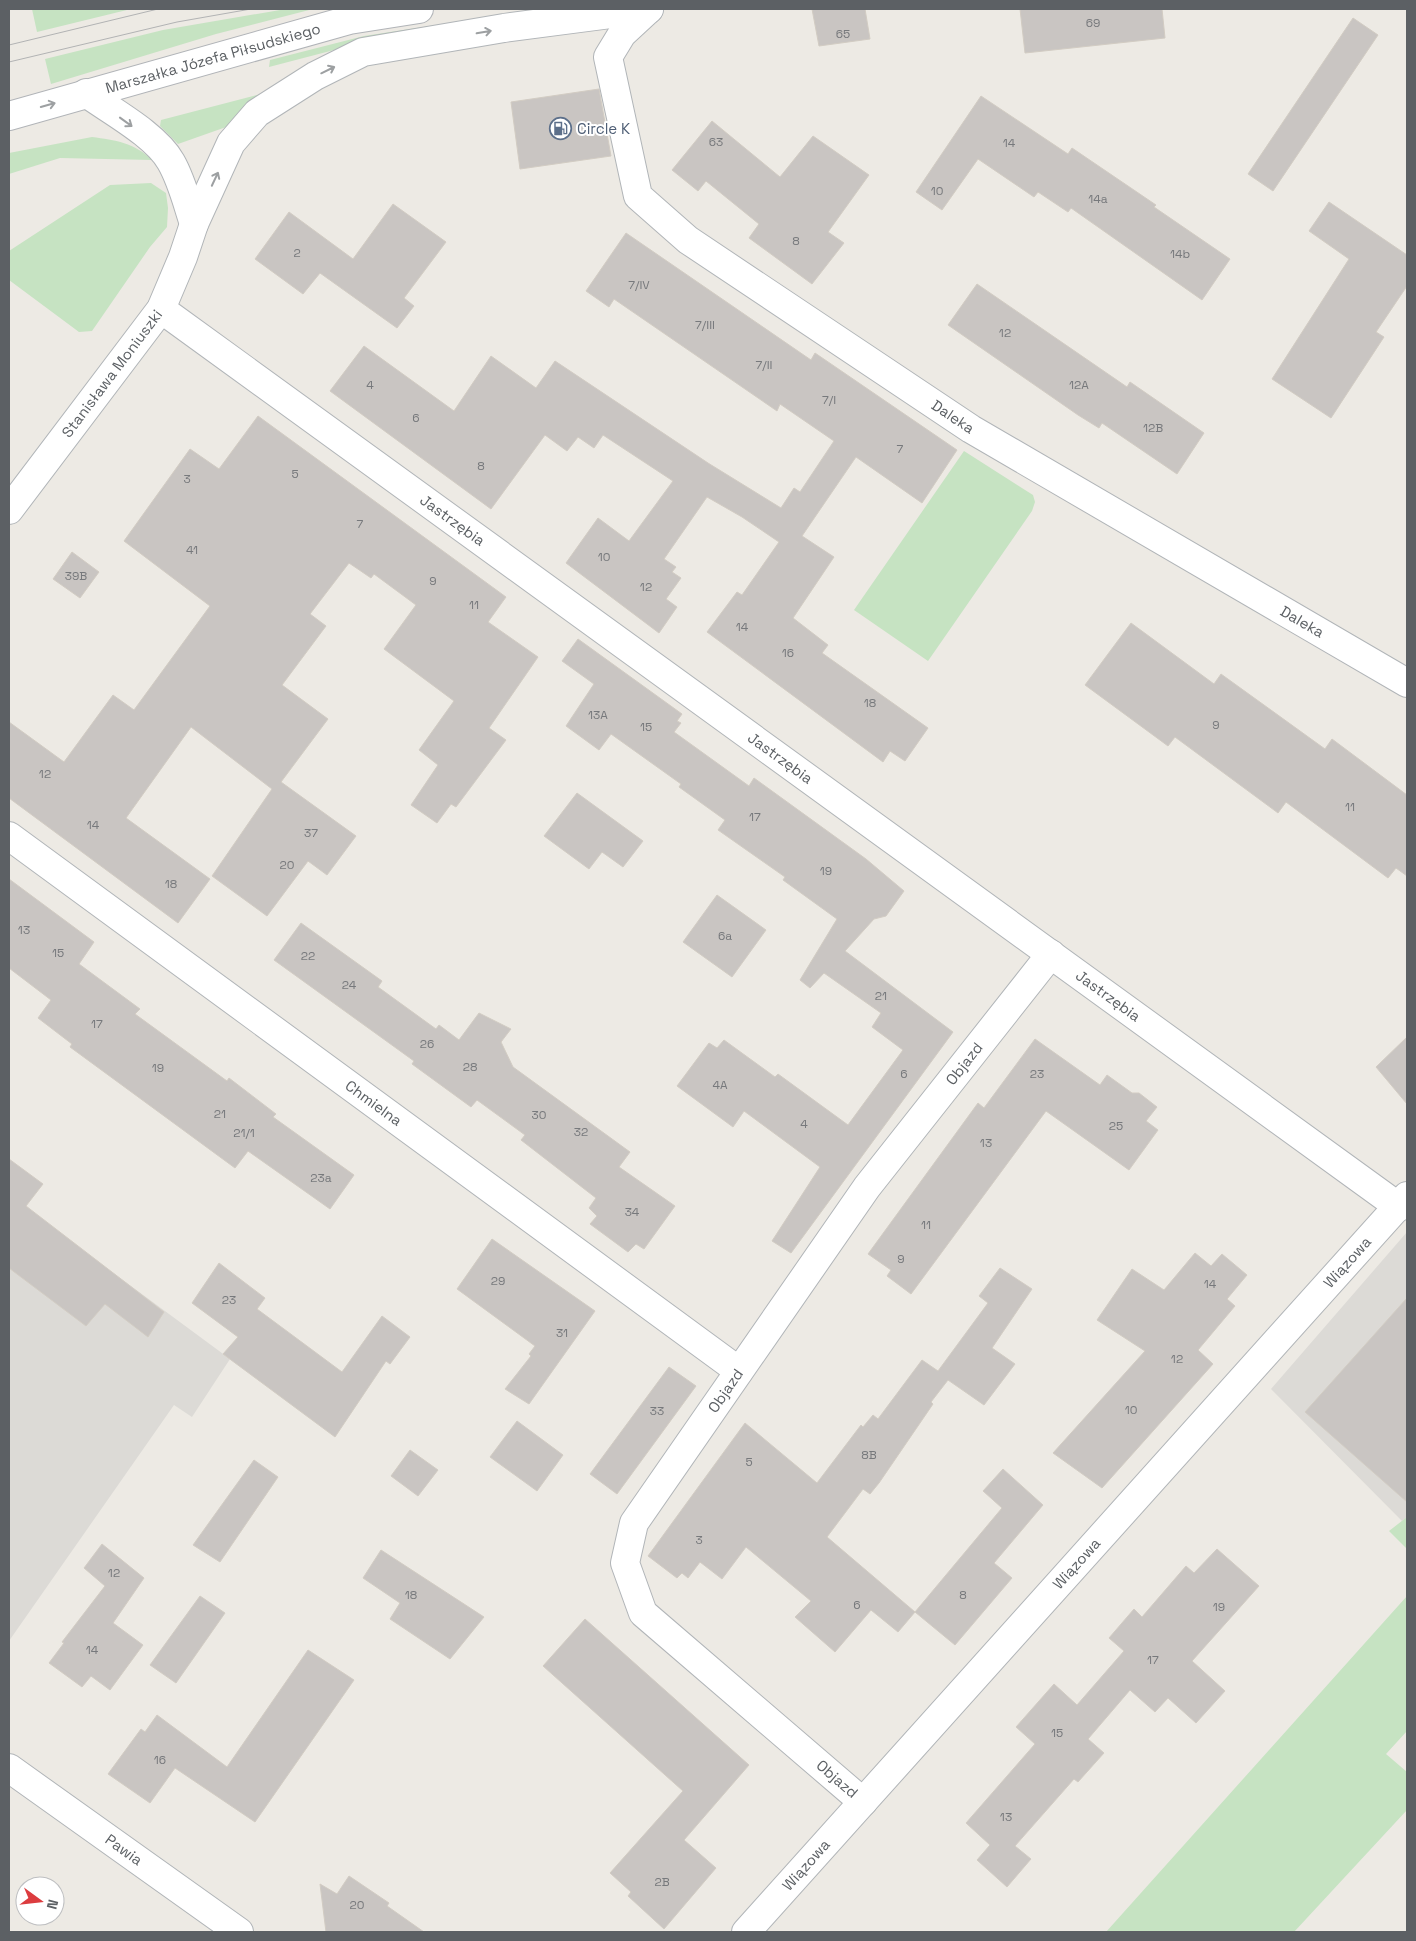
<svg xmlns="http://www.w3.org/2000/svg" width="1416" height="1941" font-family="'Space Grotesk',sans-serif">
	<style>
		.industrial { fill: #dcdad6 }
		.green { fill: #c6e3c2 }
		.building { fill: #c9c5c2; stroke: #d2ccc3 }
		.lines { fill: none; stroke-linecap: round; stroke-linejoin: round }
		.street-casing { stroke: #b1b5b8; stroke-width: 30 }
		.secondary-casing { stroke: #b1b4b8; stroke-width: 30 }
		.street { stroke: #fff; stroke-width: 28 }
		.secondary { stroke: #fff; stroke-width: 28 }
		.tram { stroke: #b2b3b4; stroke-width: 1 }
		.oneway { stroke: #9da0a2 }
		.labels { text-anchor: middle; stroke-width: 4; stroke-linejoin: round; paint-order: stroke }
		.number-label { font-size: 12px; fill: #77797c }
		.street-label { font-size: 15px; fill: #5c6064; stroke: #fff }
		.service-label { font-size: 15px; fill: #4e5e75; stroke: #fff; text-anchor: start }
	</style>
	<rect width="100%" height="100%" fill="#edeae4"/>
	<path class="industrial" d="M9,1196L230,1359L192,1417L174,1405L9,1641Z
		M1407,1232V1517L1402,1521L1271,1389Z"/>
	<path class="green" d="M32,9H131L37,32Z
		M286,9H313L216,34L51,84L45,59L163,30Z
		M541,9H585L357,44L269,67L270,60L364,36Z
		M265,93L229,126L178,144L160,126L161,120Z
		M92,137C115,140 135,143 152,160L60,158L9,174V153Z
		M151,183L166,193L168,208L167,227L150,247L92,331L79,332L9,280V251L110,185Z
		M964,451L1033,495L1035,502L1032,511L928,661L854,610Z
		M1407,1517V1549L1389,1531Z
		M1407,1596V1731L1386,1754L1407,1772V1810L1294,1932H1106Z"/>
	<path class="building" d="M812,9H865L870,39L819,46Z
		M1020,9H1162L1165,38L1025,53Z
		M1353,18L1378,35L1273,191L1248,174Z
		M599,89L611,156L520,169L511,102Z
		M981,96L1068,154L1072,148L1156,205L1154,207L1230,259L1202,300L1071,208L1068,212L1038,192L1034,197L978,159L942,210L916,192Z
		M712,121L780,177L813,136L869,175L828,232L844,243L812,284L749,238L759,224L706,181L698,191L672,170Z
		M1329,202L1407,255V286L1376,332L1384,337L1331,418L1272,379L1349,259L1309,231Z
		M393,204L446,242L404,298L414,306L397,328L320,273L303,294L255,259L289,212L353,259Z
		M626,233L811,360L815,353L957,450L922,503L856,457L802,536L834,557L793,618L828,645L822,653L928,728L905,761L890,751L883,762L707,632L737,592L742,595L779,542L742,517L707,497L664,559L676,567L672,572L681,578L666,599L677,607L659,633L566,563L598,518L629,541L673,481L603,435L594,448L578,437L567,451L545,435L491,509L330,391L364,346L454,411L491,356L536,388L555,361L708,463L781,508L794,488L800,492L834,441L780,404L777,411L614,299L609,307L586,291Z
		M977,284L1127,387L1130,382L1204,433L1177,474L1102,423L1099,428L1078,415L948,325Z
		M258,416L506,597L488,622L538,657L489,728L506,740L456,807L451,804L437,823L411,805L438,765L419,750L454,701L384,649L416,605L374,574L371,578L349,563L310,614L326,626L282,685L328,719L281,782L356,836L327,875L308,861L267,916L212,876L272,789L191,727L126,818L210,879L178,923L9,798V722L64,762L113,695L134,710L210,606L124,541L190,449L219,469Z
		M72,552L99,572L80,598L53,579Z
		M1131,623L1214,684L1221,674L1325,749L1332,739L1407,795V876L1396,868L1388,878L1286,802L1278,813L1175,737L1168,746L1085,685Z
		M578,639L682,714L677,721L681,723L674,732L749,786L754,778L866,859L904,891L886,916L874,919L845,951L953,1032L791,1253L772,1241L820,1167L744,1111L733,1127L677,1086L709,1043L717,1048L724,1040L775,1077L778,1074L848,1125L903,1050L872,1027L881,1013L824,973L810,988L800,980L837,919L783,880L785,877L718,830L725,820L679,787L681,784L611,734L599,750L566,726L594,684L562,661Z
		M577,793L643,841L623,867L602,852L589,869L544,836Z
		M9,879L94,942L79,964L140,1009L135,1014L227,1081L229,1078L276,1114L273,1117L354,1175L330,1209L248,1151L235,1168L70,1047L72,1044L38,1018L51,1000L9,968Z
		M717,895L766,930L732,977L683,942Z
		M301,923L382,981L378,987L436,1029L439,1025L459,1040L479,1013L511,1029L501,1042L513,1067L630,1152L619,1167L675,1206L644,1249L636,1244L628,1252L590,1224L597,1216L589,1208L596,1198L521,1140L525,1135L477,1100L471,1107L412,1064L414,1061L274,960Z
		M1407,1037V1104L1376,1067Z
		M1035,1039L1100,1085L1107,1075L1132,1093H1139L1157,1107L1146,1121L1158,1130L1129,1170L1046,1111L911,1294L887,1276L891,1270L868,1254L978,1103L984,1108Z
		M9,1159L43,1184L26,1206L164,1312L148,1337L105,1304L86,1326L9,1268Z
		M492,1239L595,1311L529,1404L505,1389L531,1356L529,1354L535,1346L457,1289Z
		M1195,1253L1211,1266L1222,1254L1247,1275L1227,1299L1235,1306L1198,1350L1213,1364L1102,1488L1053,1453L1145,1351L1097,1320L1132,1269L1164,1290Z
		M219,1263L265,1298L257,1309L342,1372L382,1316L410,1337L390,1364L386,1361L335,1437L223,1354L238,1337L192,1303Z
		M1000,1268L1032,1289L992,1348L1015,1364L984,1405L948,1380L931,1402L933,1404L879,1483L870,1494L863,1489L827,1537L915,1612L898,1632L871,1610L835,1652L795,1617L811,1601L746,1547L722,1579L700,1562L688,1578L682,1573L677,1578L648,1556L745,1423L817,1483L861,1425L863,1427L873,1415L878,1419L922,1360L938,1371L988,1303L979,1296Z
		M1407,1298V1502L1305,1412Z
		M669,1367L696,1386L617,1494L590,1474Z
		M517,1421L563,1455L537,1491L490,1457Z
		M410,1450L438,1470L418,1496L391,1476Z
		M254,1460L278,1477L220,1562L193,1545Z
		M1003,1469L1043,1505L994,1563L1012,1578L955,1645L915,1612L1002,1508L983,1491Z
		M102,1544L144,1578L113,1623L143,1645L110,1690L91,1676L82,1687L49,1663L64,1643L62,1642L105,1586L84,1568Z
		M1217,1549L1259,1586L1192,1661L1225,1691L1196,1723L1168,1698L1155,1712L1130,1690L1088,1739L1104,1753L1078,1782L1074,1779L1015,1846L1031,1859L1007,1887L977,1860L990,1845L966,1823L1035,1744L1016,1727L1054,1684L1077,1705L1124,1651L1109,1638L1134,1609L1142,1617L1186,1566L1194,1573Z
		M381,1550L484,1617L450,1659L390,1619L400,1603L363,1578Z
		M200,1596L225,1613L176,1683L150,1665Z
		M585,1619L749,1765L684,1840L716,1868L664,1929L628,1896L631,1892L610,1873L683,1791L543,1666Z
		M308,1650L354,1680L255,1822L175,1768L150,1803L108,1774L141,1729L145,1732L157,1715L227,1767Z
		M349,1876L389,1903L387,1906L424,1932H326L320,1884L337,1894Z"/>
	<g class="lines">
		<defs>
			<g id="street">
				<path id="s1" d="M649,9L622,34L608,57L638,196L688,240L971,429L1407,683"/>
				<path d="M86,93C111,111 156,135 171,162C182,181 187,203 194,224"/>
				<path id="s2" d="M161,309L1399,1207"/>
				<path id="s3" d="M9,510L161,309L183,257L194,224L231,143L257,113L315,76L363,52L504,28L649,9"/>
				<path id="s4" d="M9,836L739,1371"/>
				<path id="s5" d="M9,1768L239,1932"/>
				<path id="s6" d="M863,1802L643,1613L625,1563L634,1523L867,1187L1051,954"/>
				<path id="s7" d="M746,1932L1407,1196"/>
			</g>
			<g id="secondary">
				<path id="s8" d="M9,116L349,20L419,9"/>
			</g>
		</defs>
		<use href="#street" class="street-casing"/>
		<use href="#secondary" class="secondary-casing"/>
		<use href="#street" class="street"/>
		<use href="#secondary" class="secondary"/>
		<path class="tram" d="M9,45L158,9
			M9,62L177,22L251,9"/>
	</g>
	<defs><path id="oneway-shaft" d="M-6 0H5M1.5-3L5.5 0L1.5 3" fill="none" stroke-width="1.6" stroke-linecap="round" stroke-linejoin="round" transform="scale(1.25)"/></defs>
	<g class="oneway">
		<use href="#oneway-shaft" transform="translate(484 32) rotate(-10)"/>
		<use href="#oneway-shaft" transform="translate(328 70) rotate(-26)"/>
		<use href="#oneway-shaft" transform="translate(48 105) rotate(-16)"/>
		<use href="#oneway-shaft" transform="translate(126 122) rotate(36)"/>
		<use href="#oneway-shaft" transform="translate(215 179) rotate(-65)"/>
	</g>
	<defs>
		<symbol id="fuel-ring" viewBox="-11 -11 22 22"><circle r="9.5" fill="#fff" stroke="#5c6f8a" stroke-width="1.5"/><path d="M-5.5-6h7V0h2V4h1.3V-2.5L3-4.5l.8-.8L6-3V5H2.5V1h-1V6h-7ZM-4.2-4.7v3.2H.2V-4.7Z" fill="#5c6f8a"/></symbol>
	</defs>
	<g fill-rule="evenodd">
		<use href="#fuel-ring" x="548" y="116" width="25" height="25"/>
	</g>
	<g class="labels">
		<g class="number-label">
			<text x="1093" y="27">69</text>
			<text x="843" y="38">65</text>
			<text x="716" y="146">63</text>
			<text x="1009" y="147">14</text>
			<text x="937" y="195">10</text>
			<text x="1098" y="203">14a</text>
			<text x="796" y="245">8</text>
			<text x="297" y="257">2</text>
			<text x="1180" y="258">14b</text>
			<text x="639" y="289">7/IV</text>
			<text x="705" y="329">7/III</text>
			<text x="1005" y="337">12</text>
			<text x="764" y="369">7/II</text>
			<text x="370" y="389">4</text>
			<text x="1079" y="389">12A</text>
			<text x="829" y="404">7/I</text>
			<text x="416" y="422">6</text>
			<text x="1153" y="432">12B</text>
			<text x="900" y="453">7</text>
			<text x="481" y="470">8</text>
			<text x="295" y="478">5</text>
			<text x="187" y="483">3</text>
			<text x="360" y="528">7</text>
			<text x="192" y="554">41</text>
			<text x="604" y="561">10</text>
			<text x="76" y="580">39B</text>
			<text x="433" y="585">9</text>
			<text x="646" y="591">12</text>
			<text x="474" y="609">11</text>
			<text x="742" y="631">14</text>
			<text x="788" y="657">16</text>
			<text x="870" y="707">18</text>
			<text x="598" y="719">13A</text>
			<text x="1216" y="729">9</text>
			<text x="646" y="731">15</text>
			<text x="45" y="778">12</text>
			<text x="1350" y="811">11</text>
			<text x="755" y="821">17</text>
			<text x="93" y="829">14</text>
			<text x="311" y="837">37</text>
			<text x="287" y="869">20</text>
			<text x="826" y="875">19</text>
			<text x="171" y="888">18</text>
			<text x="24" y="934">13</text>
			<text x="725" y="940">6a</text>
			<text x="58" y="957">15</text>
			<text x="308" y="960">22</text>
			<text x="349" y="989">24</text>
			<text x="881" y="1000">21</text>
			<text x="97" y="1028">17</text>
			<text x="427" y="1048">26</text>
			<text x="470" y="1071">28</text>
			<text x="158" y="1072">19</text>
			<text x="904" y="1078">6</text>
			<text x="1037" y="1078">23</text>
			<text x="720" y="1089">4A</text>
			<text x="220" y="1118">21</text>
			<text x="539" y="1119">30</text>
			<text x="804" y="1128">4</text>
			<text x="1116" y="1130">25</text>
			<text x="581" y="1136">32</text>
			<text x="244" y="1137">21/1</text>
			<text x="986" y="1147">13</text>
			<text x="321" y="1182">23a</text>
			<text x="632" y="1216">34</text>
			<text x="926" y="1229">11</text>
			<text x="901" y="1263">9</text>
			<text x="498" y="1285">29</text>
			<text x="1210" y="1288">14</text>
			<text x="229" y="1304">23</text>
			<text x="562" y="1337">31</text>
			<text x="1177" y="1363">12</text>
			<text x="1131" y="1414">10</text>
			<text x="657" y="1415">33</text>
			<text x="869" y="1459">8B</text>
			<text x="749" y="1466">5</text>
			<text x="699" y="1544">3</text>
			<text x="114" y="1577">12</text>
			<text x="411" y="1599">18</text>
			<text x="963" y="1599">8</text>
			<text x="857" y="1609">6</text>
			<text x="1219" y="1611">19</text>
			<text x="92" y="1654">14</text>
			<text x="1153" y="1664">17</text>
			<text x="1057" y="1737">15</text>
			<text x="160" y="1764">16</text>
			<text x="1006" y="1821">13</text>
			<text x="662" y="1886">2B</text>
			<text x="357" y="1909">20</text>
		</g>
		<g class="street-label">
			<text dy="5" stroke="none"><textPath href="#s8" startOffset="212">Marszałka Józefa Piłsudskiego</textPath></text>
			<text dy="5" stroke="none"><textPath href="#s3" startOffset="171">Stanisława Moniuszki</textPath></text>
			<text dy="5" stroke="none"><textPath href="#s1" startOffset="591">Daleka</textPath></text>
			<text dy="5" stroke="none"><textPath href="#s2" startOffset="360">Jastrzębia</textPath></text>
			<text dy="5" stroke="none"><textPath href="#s1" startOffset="996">Daleka</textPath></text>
			<text dy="5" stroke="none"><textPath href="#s2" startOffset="765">Jastrzębia</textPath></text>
			<text dy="5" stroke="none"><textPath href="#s2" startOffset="1170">Jastrzębia</textPath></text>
			<text dy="5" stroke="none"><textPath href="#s6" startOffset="950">Objazd</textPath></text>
			<text dy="5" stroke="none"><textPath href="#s4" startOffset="452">Chmielna</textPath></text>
			<text dy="5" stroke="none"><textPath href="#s7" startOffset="900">Wiązowa</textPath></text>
			<text dy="5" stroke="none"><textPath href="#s6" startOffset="545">Objazd</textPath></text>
			<text dy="5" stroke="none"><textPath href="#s7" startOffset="495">Wiązowa</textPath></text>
			<text transform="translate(837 1779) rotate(41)" y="5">Objazd</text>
			<text dy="5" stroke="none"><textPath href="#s5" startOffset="141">Pawia</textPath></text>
			<text dy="5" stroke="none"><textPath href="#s7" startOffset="90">Wiązowa</textPath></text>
		</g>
		<g class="service-label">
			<text x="577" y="134">Circle K</text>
		</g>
	</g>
	<rect width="1416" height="1941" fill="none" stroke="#5c6064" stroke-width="20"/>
	<g transform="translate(40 1901) rotate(105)"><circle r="24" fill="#ffffff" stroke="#bebfc1"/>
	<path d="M0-4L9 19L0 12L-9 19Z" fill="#dc3c3f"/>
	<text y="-8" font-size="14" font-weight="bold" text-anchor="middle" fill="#5c6064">N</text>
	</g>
</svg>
